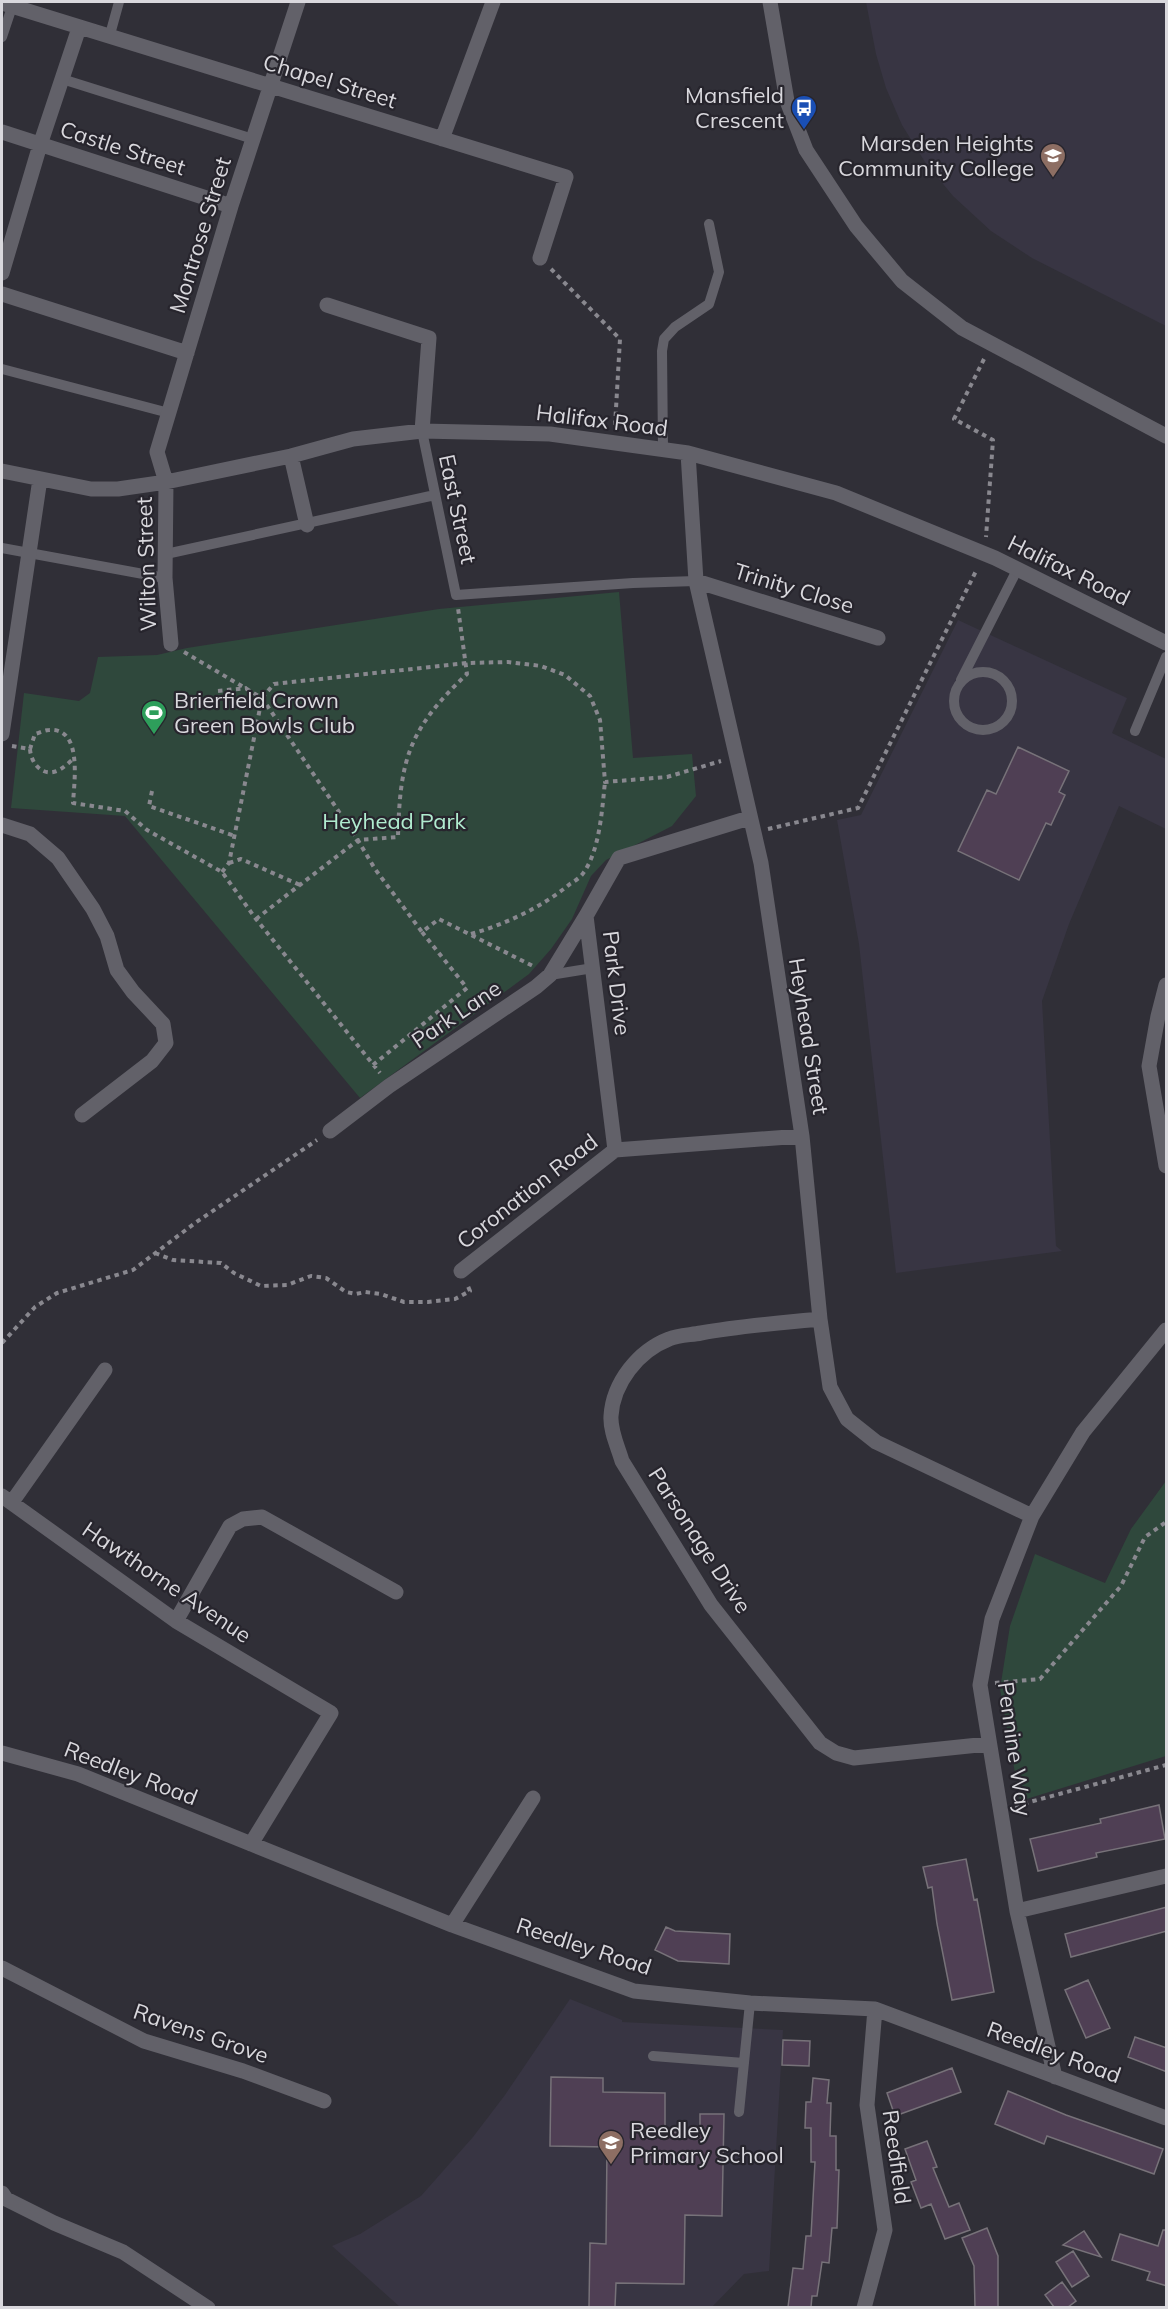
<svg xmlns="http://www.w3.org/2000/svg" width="1168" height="2309" font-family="Mulish,sans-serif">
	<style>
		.built { fill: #383543 }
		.green { fill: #2f483c }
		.building { fill: #4f3f54; stroke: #777279; stroke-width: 1.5 }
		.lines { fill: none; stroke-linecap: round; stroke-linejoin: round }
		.path { stroke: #89888f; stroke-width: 4; stroke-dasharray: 4.5 4.5; stroke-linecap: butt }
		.service { stroke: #626169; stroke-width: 10 }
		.minor { stroke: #626169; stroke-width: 15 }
		.labels { text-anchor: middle; stroke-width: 4.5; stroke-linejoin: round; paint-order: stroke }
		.street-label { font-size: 22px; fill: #d9d8dd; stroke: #27252d }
		.poi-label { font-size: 22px; fill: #d9d8dd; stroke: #27252d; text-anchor: end }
		.park-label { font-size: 22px; fill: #b0ebcf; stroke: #27252d }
	</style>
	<rect width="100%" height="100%" fill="#302f37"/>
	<path class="built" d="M866,2H1166V326L1032,258L991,231L953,196L925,162L902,125L886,88L876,54Z
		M958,620L1127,698L1112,733L1166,759V829L1119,806L1069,924L1042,1001L1056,1246L1062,1251L896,1273L859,944L837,820L861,815Z
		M570,1999L622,2020V2022L783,2030L769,2271L744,2274L712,2307H400L332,2246L360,2234L421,2196L473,2137L505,2095Z"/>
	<path class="green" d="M619,592L633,758L692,754L696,796L672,826L606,860L591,876L572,919L551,949L529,974L360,1098L125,816L11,808L24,693L79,701L90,693L98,657L157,655L187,648L439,609Z
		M1166,1481V1756L1020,1801L1000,1689L1010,1626L1035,1554L1105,1583L1131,1529Z"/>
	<path class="building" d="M1018,747L1069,771L1059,792L1065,795L1051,825L1046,823L1019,880L958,851L987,790L996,794Z
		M1159,1805L1165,1839L1096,1853L1097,1857L1038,1871L1030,1839L1101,1823L1100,1819Z
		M966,1859L974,1900L977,1899L994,1992L952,2000L937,1924L932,1887L928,1888L923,1867Z
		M1167,1907V1931L1071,1957L1065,1934Z
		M666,1927L675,1931L730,1934L729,1964L678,1961L655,1950Z
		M1088,1980L1110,2028L1086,2038L1065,1990Z
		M1135,2037L1167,2048V2072L1128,2057Z
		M783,2040L810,2041L809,2066L782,2065Z
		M952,2068L961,2092L895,2116L887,2093Z
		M551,2077L603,2078V2092L665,2093V2132L700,2133V2114H724L722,2216L685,2215L684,2284L616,2283L615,2307H589L590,2243L606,2244L607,2147L550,2146Z
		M813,2078L829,2080L827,2103H831L830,2136H836V2170H839L837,2228H832L829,2263L822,2262L817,2296H812L811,2307H788L793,2268L803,2269L806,2236H811L815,2162H811V2128H805L806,2102H811Z
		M1008,2091L1066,2115L1163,2149L1154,2174L1047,2136L1044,2144L995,2124Z
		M927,2141L937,2167L933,2168L949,2207L959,2203L970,2230L945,2239L931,2204L921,2208L911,2182L916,2180L905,2149Z
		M987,2228L998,2256V2307H975L974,2266L962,2238Z
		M1163,2230H1167V2286L1147,2280L1150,2272L1112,2260L1120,2234L1158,2246Z
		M1084,2231L1101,2257L1063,2245Z
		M1073,2251L1089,2276L1072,2287L1056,2262Z
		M1062,2282L1076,2301L1068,2307H1054L1045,2295Z"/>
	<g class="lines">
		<path class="path" d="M551,269L620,339L615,426
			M984,359L954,419L993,440L986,537
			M184,652L262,698L356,837L375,869L422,932L439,919L535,967
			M218,691L247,688
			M12,746L30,749L35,734C39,733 45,730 49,730C83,727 74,783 73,803L125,811L147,830L222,872L256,919L380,1073
			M30,749C31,764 43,778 59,770C65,767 70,761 75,758
			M152,791L149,806L235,836
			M768,829L858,808L977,569
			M229,863L241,859L300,885
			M222,872L229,863L262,698L274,684L467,663L508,662L541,666L565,675L590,696L600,720L605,782L667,777L721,761
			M256,919L358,840L398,837C400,758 409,729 467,674L458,608
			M471,934C506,924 542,907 570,884C575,881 581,877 584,872C600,849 602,809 605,782
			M373,1065L467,988L422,932
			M155,1253L173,1260L221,1263L234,1273L261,1286L287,1285L311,1276L326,1278L346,1292L356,1294L365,1292L381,1294L404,1302H428L455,1299L470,1291L467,1284
			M2,1343L35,1307L57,1293L133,1270L195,1223L317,1140
			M995,1683L1040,1679L1121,1586L1145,1537L1166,1522
			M1015,1806L1166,1765"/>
		<path class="service" d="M2,37L12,7
			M109,38L119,2
			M62,79L253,139
			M2,369L169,413
			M422,431L456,595L633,583L696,581
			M663,449L662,351L664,339L675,327L709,304L719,272L709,224
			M2,548L165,578
			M166,554L435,495
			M954 701a29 29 0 1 1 58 0a29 29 0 1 1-58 0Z
			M961,680L1017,570
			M1135,731L1166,657
			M550,975L593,968
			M653,2056L744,2063
			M739,2112L750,2003"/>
		<path class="minor" d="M770,2L787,101L806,150L856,226L902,281L962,328L1166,436
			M2,3L566,177L540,258
			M2,132L231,206
			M442,139L493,2
			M2,273L40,145L79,28
			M2,294L187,353
			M327,305L429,338L422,431
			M688,453L696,581L761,863L802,1136L820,1319L830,1387L847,1419L876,1442L1032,1516
			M291,456L307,525
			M2,471L91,489H118L166,482L291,456L353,439L422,431L550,434L688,453L836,493L995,558L1166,643
			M696,581L878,638
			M171,644L165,578L166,482L157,452L231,206L298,2
			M2,734L40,479
			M2,825L30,834L58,858L93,909L107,936L117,970L133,992L163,1024L166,1043L152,1061L82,1115
			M1166,985L1158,1016L1149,1066L1166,1166
			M330,1131L389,1086L536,987L550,975L586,916
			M615,1150L586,916L619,858L749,818
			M461,1271L615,1150L802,1136
			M820,1319C780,1323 740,1326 701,1333C691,1335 678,1335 669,1339C638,1351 613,1383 611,1416C610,1431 618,1447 622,1461L711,1605L820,1743L836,1753L854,1758L988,1744
			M2,1496L176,1621L331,1713L251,1844
			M12,1502L105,1370
			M176,1621L230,1526L243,1519L262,1517L396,1592
			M2,1753L78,1774L452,1925L634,1991L750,2003L875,2009L1166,2118
			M1017,1911L1166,1876
			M452,1925L533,1798
			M2,1968L144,2041L243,2071L324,2101
			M1055,2077L1017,1911L980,1685L992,1619L1032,1516L1083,1432L1166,1330
			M2,2193L6,2199L54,2223L123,2252L208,2308
			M864,2308L885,2230L867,2105L875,2009"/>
	</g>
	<defs>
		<symbol id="bus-pin" viewBox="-11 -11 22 30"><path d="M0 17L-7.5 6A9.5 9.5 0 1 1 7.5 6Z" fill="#1a4fb4" stroke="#27252d"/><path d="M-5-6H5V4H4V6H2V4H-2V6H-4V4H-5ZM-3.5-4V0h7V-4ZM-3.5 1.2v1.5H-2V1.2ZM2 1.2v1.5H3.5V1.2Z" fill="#fff"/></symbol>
		<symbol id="school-pin" viewBox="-11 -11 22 30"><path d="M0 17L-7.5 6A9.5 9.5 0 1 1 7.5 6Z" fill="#8d6e63" stroke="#27252d"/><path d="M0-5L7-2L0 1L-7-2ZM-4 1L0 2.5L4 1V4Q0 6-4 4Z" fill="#fff"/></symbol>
		<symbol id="stadium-pin" viewBox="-11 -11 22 30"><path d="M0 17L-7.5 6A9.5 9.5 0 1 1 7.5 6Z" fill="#2e9e5b" stroke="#27252d"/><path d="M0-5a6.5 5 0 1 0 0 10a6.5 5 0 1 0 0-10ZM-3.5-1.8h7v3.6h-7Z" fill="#fff"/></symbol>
	</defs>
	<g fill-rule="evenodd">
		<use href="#bus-pin" x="789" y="93" width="30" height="40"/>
		<use href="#school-pin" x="1038" y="141" width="30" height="40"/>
		<use href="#stadium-pin" x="139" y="698" width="30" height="40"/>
		<use href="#school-pin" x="596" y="2128" width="30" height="40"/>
	</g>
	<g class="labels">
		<g class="street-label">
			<text transform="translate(330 81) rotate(17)" y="8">Chapel Street</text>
			<text transform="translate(123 148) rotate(18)" y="8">Castle Street</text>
			<text transform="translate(200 235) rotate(-73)" y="8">Montrose Street</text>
			<text transform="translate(602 420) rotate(7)" y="8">Halifax Road</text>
			<text transform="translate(458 509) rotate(78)" y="8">East Street</text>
			<text transform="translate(146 564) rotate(-92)" y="8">Wilton Street</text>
			<text transform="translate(1069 570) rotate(26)" y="8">Halifax Road</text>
			<text transform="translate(794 588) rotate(17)" y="8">Trinity Close</text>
			<text transform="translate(617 983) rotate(83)" y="8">Park Drive</text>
			<text transform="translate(456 1014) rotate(-34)" y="8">Park Lane</text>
			<text transform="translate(809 1036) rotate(81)" y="8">Heyhead Street</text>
			<text transform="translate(527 1191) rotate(-38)" y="8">Coronation Road</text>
			<text transform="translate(700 1540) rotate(57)" y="8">Parsonage Drive</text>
			<text transform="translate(167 1582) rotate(34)" y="8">Hawthorne Avenue</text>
			<text transform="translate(1015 1749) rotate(82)" y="8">Pennine Way</text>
			<text transform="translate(131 1773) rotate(21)" y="8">Reedley Road</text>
			<text transform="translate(584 1946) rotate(18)" y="8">Reedley Road</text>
			<text transform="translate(201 2033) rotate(19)" y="8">Ravens Grove</text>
			<text transform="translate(1054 2052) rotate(20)" y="8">Reedley Road</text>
			<text transform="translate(897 2157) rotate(82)" y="8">Reedfield</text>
		</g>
		<g class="poi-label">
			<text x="784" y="103">Mansfield<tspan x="784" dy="25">Crescent</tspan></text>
			<text x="1034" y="151">Marsden Heights<tspan x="1034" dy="25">Community College</tspan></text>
			<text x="174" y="708" text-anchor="start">Brierfield Crown<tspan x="174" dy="25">Green Bowls Club</tspan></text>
			<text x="630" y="2138" text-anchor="start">Reedley<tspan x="630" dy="25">Primary School</tspan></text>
		</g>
		<g class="park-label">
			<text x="394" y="829">Heyhead Park</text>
		</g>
	</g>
	<rect width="1168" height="2309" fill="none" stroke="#d9d8dd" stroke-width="6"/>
</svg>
